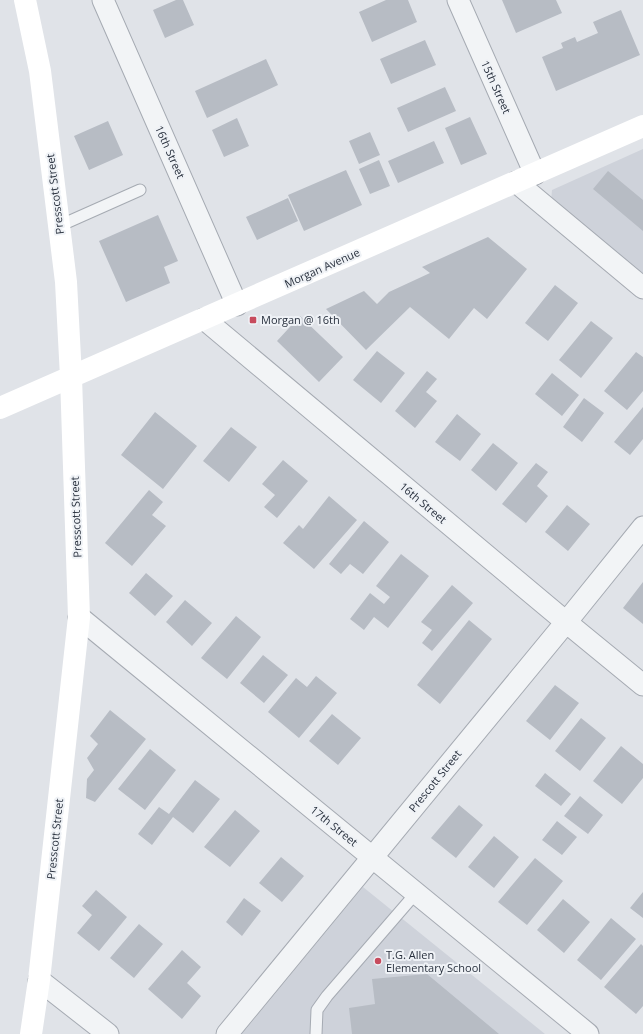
<svg xmlns="http://www.w3.org/2000/svg" width="643" height="1034" font-family="'Open Sans',sans-serif">
	<style>
		.built { fill: #ced2da }
		.building { fill: #b7bcc4 }
		.lines { fill: none; stroke-linecap: round; stroke-linejoin: round }
		.service-casing { stroke: #a5aab2; stroke-width: 13 }
		.minor-casing { stroke: #a5aab2; stroke-width: 23 }
		.service { stroke: #f2f4f6; stroke-width: 11 }
		.minor { stroke: #f2f4f6; stroke-width: 21 }
		.secondary { stroke: #fff; stroke-width: 22 }
		.poi-dot { fill: #c74b5d; stroke: #eff2f6; stroke-width: 1.5 }
		.labels { text-anchor: middle; stroke-width: 4; stroke-linejoin: round; paint-order: stroke }
		.street-label { font-size: 11px; fill: #29313e; stroke: #eff2f6 }
		.poi-label { font-size: 11px; fill: #29313e; stroke: #eff2f6; text-anchor: start }
	</style>
	<rect width="100%" height="100%" fill="#e0e3e8"/>
	<path class="built" d="M643,149V277L551,201L552,190Z
		M363,887L545,1034H242Z"/>
	<path class="building" d="M176,0H183L194,25L165,38L153,10Z
		M386,0H408L417,22L372,42L359,12Z
		M502,0H556L562,13L516,33Z
		M621,10L640,55L556,91L542,57L563,48L561,43L575,37L577,42L598,33L593,22Z
		M425,40L436,65L391,84L380,59Z
		M266,59L278,85L207,118L195,91Z
		M445,87L456,111L408,132L397,108Z
		M470,117L487,154L461,165L445,128Z
		M237,118L249,146L224,157L212,130Z
		M108,121L123,155L89,170L74,136Z
		M370,132L380,155L359,164L349,141Z
		M434,141L444,163L398,183L388,161Z
		M379,160L390,186L370,194L359,169Z
		M346,170L362,205L304,231L288,195Z
		M608,171L643,200V231L593,189Z
		M288,198L298,221L257,240L246,217Z
		M158,215L178,261L164,267L170,283L126,302L99,241Z
		M488,237L527,269L487,319L474,308L449,339L410,307L366,350L326,309L364,291L377,304L389,292L430,273L422,267Z
		M555,285L578,303L548,341L525,323Z
		M300,316L343,357L319,382L277,341Z
		M591,321L613,338L581,378L559,360Z
		M377,351L405,373L381,403L353,380Z
		M636,352L643,357V391L627,410L604,391Z
		M427,371L437,379L426,392L437,401L415,428L395,411Z
		M552,373L579,395L562,416L535,394Z
		M584,398L604,413L582,442L563,427Z
		M643,407V439L630,455L614,442Z
		M155,412L197,446L163,489L121,455Z
		M457,414L481,434L460,461L435,442Z
		M231,427L257,447L229,482L203,461Z
		M493,443L518,463L496,491L471,470Z
		M283,460L308,481L277,518L264,507L275,495L262,484Z
		M536,463L548,472L537,486L548,496L526,523L502,504Z
		M149,490L163,502L152,515L166,526L132,566L105,543Z
		M329,496L357,520L314,569L283,543L299,525L303,529Z
		M567,505L590,524L568,551L545,532Z
		M364,521L389,542L363,574L350,564L341,574L329,564Z
		M401,554L429,576L388,628L374,617L364,630L350,619L370,593L384,604L390,597L376,586Z
		M146,573L173,596L155,616L129,593Z
		M643,582V624L623,608Z
		M452,585L473,603L432,651L422,643L432,630L421,622Z
		M185,600L212,623L192,646L166,622Z
		M236,616L261,637L227,679L201,658Z
		M469,620L492,639L440,704L417,685Z
		M263,655L288,675L264,703L240,683Z
		M316,676L337,693L299,738L268,712L296,678L307,687Z
		M555,685L579,703L550,740L526,721Z
		M110,710L146,739L95,802L86,798L87,779L94,770L87,758L98,744L90,736Z
		M332,714L361,738L338,765L309,741Z
		M581,718L606,738L580,771L555,751Z
		M621,746L643,764V778L622,804L593,781Z
		M150,749L176,770L145,810L118,789Z
		M545,773L571,794L561,806L535,786Z
		M195,780L220,799L193,833L173,817L152,845L138,834L159,807L169,814Z
		M580,796L603,815L588,834L564,816Z
		M459,805L483,825L456,858L431,838Z
		M235,810L260,831L230,867L204,847Z
		M557,821L577,837L562,855L542,840Z
		M494,836L519,857L494,888L468,867Z
		M281,857L304,876L282,902L259,883Z
		M535,858L563,881L527,925L498,902Z
		M96,890L127,917L99,951L77,933L92,915L82,906Z
		M643,892V918L630,908Z
		M244,898L261,911L242,936L226,922Z
		M563,899L590,922L564,953L537,930Z
		M611,918L636,939L601,980L577,960Z
		M139,924L163,944L134,978L110,958Z
		M641,944L643,946V1006L636,1014L604,987Z
		M182,950L201,967L187,983L201,996L182,1019L148,989Z
		M427,974L499,1034H352L349,1008L375,1004L372,979Z"/>
	<g class="lines">
		<defs>
			<path id="service" d="M59,226L140,190
				M316,1034L317,1010L327,996L416,893"/>
			<path id="minor" d="M103,0L237,305
				M458,0L535,174
				M516,182L643,288
				M204,319L566,622L643,685
				M79,617L588,1034
				M39,980L108,1034
				M227,1034L576,610L643,527"/>
		</defs>
		<use href="#service" class="service-casing"/>
		<use href="#minor" class="minor-casing"/>
		<use href="#service" class="service"/>
		<use href="#minor" class="minor"/>
		<path class="secondary" d="M25,0L40,71L66,282L71,377L79,617L39,980L31,1034
			M0,408L643,126"/>
	</g>
	<g class="poi-dot">
		<rect x="249" y="316" width="8" height="8" rx="2"/>
		<circle cx="378" cy="961" r="4"/>
	</g>
	<g class="labels">
		<g class="street-label">
			<text transform="translate(496 87) rotate(66)" y="4">15th Street</text>
			<text transform="translate(170 152) rotate(66)" y="4">16th Street</text>
			<text transform="translate(55 194) rotate(-97)" y="4">Presscott Street</text>
			<text transform="translate(322 268) rotate(-24)" y="4">Morgan Avenue</text>
			<text transform="translate(423 503) rotate(40)" y="4">16th Street</text>
			<text transform="translate(76 517) rotate(-92)" y="4">Presscott Street</text>
			<text transform="translate(435 781) rotate(-51)" y="4">Prescott Street</text>
			<text transform="translate(334 826) rotate(39)" y="4">17th Street</text>
			<text transform="translate(55 839) rotate(-84)" y="4">Presscott Street</text>
		</g>
		<g class="poi-label">
			<text x="261" y="324">Morgan @ 16th</text>
			<text x="386" y="959">T.G. Allen<tspan x="386" dy="13">Elementary School</tspan></text>
		</g>
	</g>
</svg>
